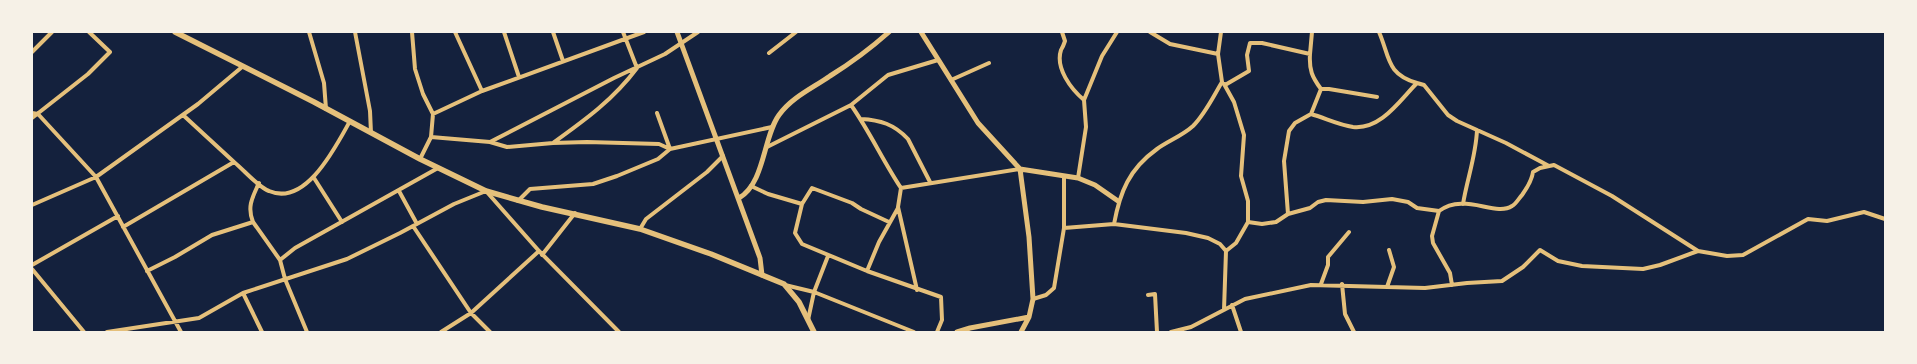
<svg xmlns="http://www.w3.org/2000/svg" width="1917" height="364" font-family="Karla,sans-serif">
	<style>
		.lines { fill: none; stroke-linecap: round; stroke-linejoin: round }
		.minor { stroke: #e5c07b; stroke-width: 4 }
		.tertiary { stroke: #e5c07b; stroke-width: 5 }
		.secondary { stroke: #e5c07b; stroke-width: 5.5 }
	</style>
	<rect width="100%" height="100%" fill="#14213d"/>
	<g class="lines">
		<path class="minor" d="M309,32L324,83L326,109
			M355,32L370,111L371,133
			M412,32L415,69L423,94L433,114L431,137
			M455,32L482,91
			M504,32L519,77
			M553,32L563,61
			M1062,32L1065,41C1064,44 1063,47 1061,50C1055,68 1071,89 1084,100
			M1150,32L1170,44L1218,54
			M1221,32L1218,54L1222,82
			M32,52L52,32
			M769,53L796,32
			M1310,54L1312,32
			M951,80L989,63
			M1417,83L1424,85L1448,115L1457,121L1506,143L1549,166
			M1224,84L1234,102L1244,135L1241,176L1248,201V222L1236,243L1226,251
			M1225,85L1249,71L1247,55L1250,43H1262L1310,54C1309,70 1312,77 1321,89L1311,114L1295,123L1289,131L1284,161L1288,214
			M1321,89H1329L1377,97
			M851,105C870,132 883,161 901,188L898,207L917,290
			M32,113L38,114L96,177L181,332
			M657,113L670,149
			M433,114L482,91L644,32
			M1311,114C1325,118 1339,125 1353,127C1381,130 1400,100 1417,83C1386,74 1390,57 1379,32
			M32,118L88,74L110,52L89,32
			M861,119C880,120 894,124 908,139L930,182
			M490,142L614,78L665,54L698,32
			M553,143C585,120 613,100 637,68L623,32
			M767,147L851,105L888,75L938,60
			M420,159L431,137L490,142L507,147L553,143L587,142L659,144L670,149
			M234,162C244,170 258,187 269,191C306,207 336,146 350,121
			M314,178L342,222
			M1078,178L1086,127L1084,100L1102,56L1117,32
			M751,186L768,194L802,204
			M901,188L1020,169
			M399,191L417,224
			M518,201L530,189L593,184L617,176L658,159L670,149L772,127
			M1463,204C1467,179 1476,156 1477,130
			M32,205L96,177L198,104L242,67
			M898,208L879,242L867,271L941,297L942,320L937,332
			M1439,211L1432,236L1433,243L1450,273L1452,285
			M253,222C247,207 252,198 259,183
			M1248,222L1262,224L1276,222L1288,214L1310,208L1318,202L1326,200L1363,202L1392,199L1408,202L1417,208L1439,211C1464,192 1495,217 1512,206C1516,204 1519,198 1522,195C1527,188 1532,180 1533,172L1540,168L1554,165L1612,196L1698,251
			M1114,224C1120,192 1129,169 1157,149C1168,141 1182,136 1193,126C1205,114 1213,97 1222,82
			M413,226L471,313L490,332
			M123,227L234,162L183,115
			M1064,228L1114,224L1186,233L1208,238L1220,244L1226,251L1224,310
			M640,229L646,219L707,172L723,156
			M542,255L575,213
			M32,265L118,216
			M32,269L84,332
			M147,271L175,257L212,235L253,222L280,260
			M867,271L802,244L795,233L802,204L812,188L852,203L861,209L889,222
			M1321,284L1328,265V257L1349,232
			M1342,284L1345,314L1354,332
			M785,285L814,292L914,332
			M1387,287L1394,267L1389,250
			M243,293L262,332
			M1148,295L1155,294L1157,332
			M1033,299L1046,295L1054,288L1064,228V177
			M1232,305L1241,332
			M808,320L814,292L828,256
			M107,332L199,318L243,293L347,259L400,233L454,204L486,191L539,251L619,332
			M307,332L285,279L280,260L295,248L438,168
			M441,332L471,313L539,251
			M1171,332L1191,327L1245,299L1311,285L1425,288L1467,283L1502,281L1523,267L1540,250L1558,261L1582,266L1643,269L1660,265L1698,251L1727,256L1743,255L1808,219L1827,221L1864,212L1885,219"/>
		<path class="tertiary" d="M677,32L760,258L762,275
			M921,32L978,123L1020,169
			M1020,169L1029,237L1033,299L1029,317L1021,332
			M1020,169L1078,178L1095,185L1118,201
			M739,198C765,183 763,137 779,115C792,97 813,88 830,76C851,63 871,48 889,32
			M957,332L970,328L1029,317"/>
		<path class="secondary" d="M175,32L314,102L420,159L486,191L542,207L640,229L711,254L784,284L799,302L814,332"/>
	</g>
	<rect width="1917" height="364" fill="none" stroke="#f6f1e7" stroke-width="66"/>
</svg>
